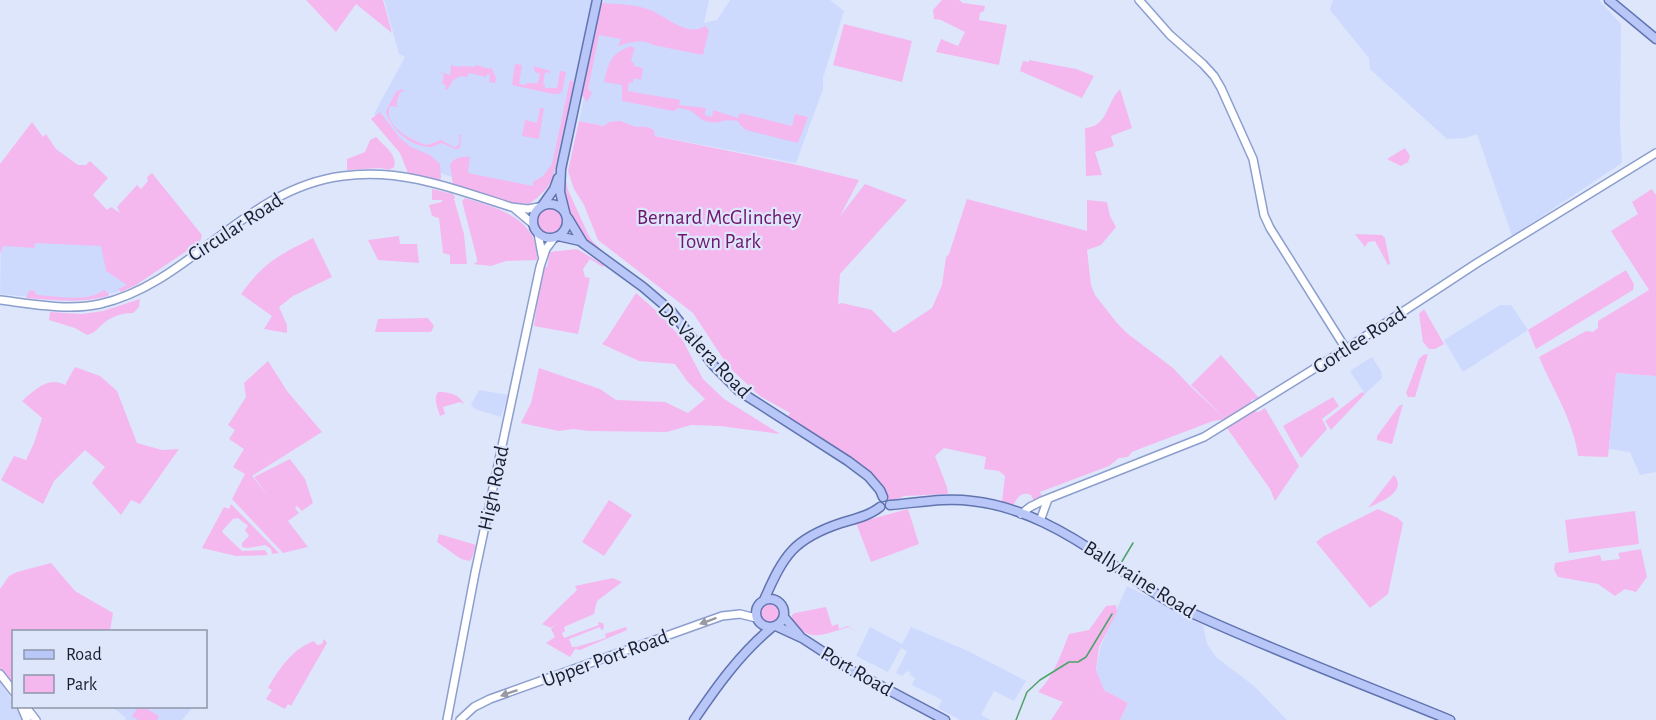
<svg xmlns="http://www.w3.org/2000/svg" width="1656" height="720" font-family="'Alegreya Sans',sans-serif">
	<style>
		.built { fill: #cddafe }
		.green { fill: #f4b8ef }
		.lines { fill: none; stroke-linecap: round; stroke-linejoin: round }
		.stream { stroke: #4ea269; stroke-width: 1.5 }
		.minor-casing { stroke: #8c9ece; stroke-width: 10 }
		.major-casing { stroke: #6174af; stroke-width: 11 }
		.minor { stroke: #fff; stroke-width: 7 }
		.major { stroke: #b8c7f8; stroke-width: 8 }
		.oneway { fill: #979aa2 }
		.labels { text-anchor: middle; stroke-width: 4.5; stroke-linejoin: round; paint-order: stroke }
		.park-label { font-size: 21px; fill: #6f176c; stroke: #dee6fb }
		.street-label { font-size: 21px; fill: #181e30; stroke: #dee6fb }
	</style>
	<rect width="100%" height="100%" fill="#dee6fb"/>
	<path class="built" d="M384,0H592L554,176L522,203L435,171L406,152L374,114L405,57L399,54Z
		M604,0H709L704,23L717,20L730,0H830L844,11L823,78V89L796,163L579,121Z
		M1333,0H1599L1621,24L1620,128L1622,163L1512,236L1477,134L1466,138L1447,139L1370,69L1369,58L1330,10Z
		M1,239L103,243L129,285L117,292L74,301L0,294Z
		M1500,305H1511L1528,330L1463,372L1444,340Z
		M1372,357L1381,371L1382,378L1365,394L1350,371Z
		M1616,373L1656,376V472L1640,475L1630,452L1609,449Z
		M479,390L508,395L501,417L475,409L471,405Z
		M1127,586L1203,625L1207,644L1216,657L1254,686L1287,720H1120L1128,703L1104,690L1095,678L1100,648Z
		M870,627L902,644L911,627L968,651L1026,681L1014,701L994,691L981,715L991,720H960L938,708L942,700L912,685L915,678L910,675L911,673L907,671L902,676L896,673L907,651L901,648L888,672L856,656Z
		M0,682L12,700L14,706L16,707L22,720H0Z
		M112,707V706L193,707L182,720H125L126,718Z"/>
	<path class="green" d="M306,0H383L392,33L356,4L336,32Z
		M942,0H959L963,3L985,6L984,11L980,13L979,20L1007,25L999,65L936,52L941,39L958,46L965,32L941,20L934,19L933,10Z
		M602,3C616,4 631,4 644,8C663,12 686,39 705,26L709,30L703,55L653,45C642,38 630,42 618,46L621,39L599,35L588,89L592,93L587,102L582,95Z
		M844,24L912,41L902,82L833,65Z
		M631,46L636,49H634L631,62L634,63V66L643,68L641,80L634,78L633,83L629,82L628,91L680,100L679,105L706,108L705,115L712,117L713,110L738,118L740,113L792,126L795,114L808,117L798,143L746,130L740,125L738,121C723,118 720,124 709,122C698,119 700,117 692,112C690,109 682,109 678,108L674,111L668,110L622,101V85L604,82C609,62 610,54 631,46Z
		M1029,60L1076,69L1094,76L1082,98L1020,71L1023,61L1029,62Z
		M515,64L522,65L519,84L526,85L527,83H538L540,74L535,72L533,66L550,71V73L545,72L543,84L545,85V88H557L560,71L566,72L562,92L558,94H553L512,85Z
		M451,65C458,68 466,65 475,67L476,65L490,69L491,67L496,78L495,83L489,82L490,75L487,74L486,77L469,73L467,77L461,76L453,80L448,89L445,90L446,85L442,84L444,75L439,72L450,75Z
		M570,80L574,82L553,177L547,188L537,198L529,204L522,203L520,205L453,185L450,165C453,157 464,156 470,157L468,173L533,186V182L543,176L552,164Z
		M402,89L404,92H400L396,105L399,107L390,106C382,125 412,141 427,145L441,140L454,147L459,145V135H461L460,148L455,149L442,143C437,144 433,148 428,147C410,146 389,128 386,111L396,92Z
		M1120,89L1132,128L1111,136L1114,146L1095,152L1102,175L1086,176L1085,128C1108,127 1106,103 1120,89Z
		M540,108H544L539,139L522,136L525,120L537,123Z
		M380,112L400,138L411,147L430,155L440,164L441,178L439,181L408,173L400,153L371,119Z
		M579,121L604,126L609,122L620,121L636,127C643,126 647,126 654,130L655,136L793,164L859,180L840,216L865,184L907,200L840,274L838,304L842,303L872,310L894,333L932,308L942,285L946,257L949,254L967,199L1087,231V200L1107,202L1110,216L1116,227L1101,245L1087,250L1091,285L1095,295L1117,323L1128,334L1173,368L1191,387L1225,418L1191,385L1221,355L1259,398L1251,400L1252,403L1226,419L1213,421L1142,448L1132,452L1128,457L1119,458L1109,466L1040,492L1042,497L1034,501L1031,495C1021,491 1017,498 1013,506L1002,502L1005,476L999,471L984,469L986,457L944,448L935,456L947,487L948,494L904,496L890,503L868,476L784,422L790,413L760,396L734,372L726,363L693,313L598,240L584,205L574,189L568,171Z
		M32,122L43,137L46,134L56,149L78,165H86L90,161L108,178L93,195L107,210L111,207L120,213L117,207L137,185L141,189L148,181L147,177L152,173L202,235L200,242L136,285L121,292L118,289L127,285L106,271L101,246L35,243L34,248L3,246L0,254V164Z
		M376,137C384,146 398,155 394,167L389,170L381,168L347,170V159L365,152L370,140Z
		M1405,148L1410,156L1408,162L1401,166L1387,159Z
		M569,150L565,176L568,190L589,236L593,242L604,252C581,241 562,208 563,182C564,172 567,161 569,150Z
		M432,189L453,194L455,197L454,199L464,234L467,264H450V255L443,253L439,218L432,216L429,205L442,202V200H432Z
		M1652,189L1656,195V376L1616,373L1608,457L1578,456C1574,421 1552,388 1539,357L1586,331L1593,332L1598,328V321L1649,290L1611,231L1638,214L1632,202Z
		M465,198C497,208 539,218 537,260L506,261L491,266L473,264L477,262V259L462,201Z
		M538 221a13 13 0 1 1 26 0a13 13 0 1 1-26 0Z
		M1355,234L1382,235L1385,238L1390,264L1388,265L1375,241L1368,242L1365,247Z
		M399,236L400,244H417L419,263L378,260L368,240Z
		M313,238L332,277L293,296L279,307L287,325V333L264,329L272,316L241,294C264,262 279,255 313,238Z
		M577,249L604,265L603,267L590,259L583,269L585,277L590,278L578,334L534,326L542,266L547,267L550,252Z
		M1626,270L1634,284L1633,290L1536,349L1528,330Z
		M33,290L37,295C57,296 87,303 104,290L109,294L108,296C80,304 55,300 26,298L29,291Z
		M636,293L661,315L682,339L703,379L724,399L780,434L720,426L691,425L667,432L590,431L573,429L559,431L521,423L531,403L539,368L600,389L616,400L665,402L688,413L705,399L687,381L675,364L639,361L602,344L607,338Z
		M140,299L139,307L133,313C123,313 112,316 104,323C97,328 96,333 87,335L75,328L49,320L50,312L82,314L103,311Z
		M1424,309L1444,344L1435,349H1429L1423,342L1419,314Z
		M428,318L434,326L431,332H375L378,319Z
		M1428,354L1415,397H1408L1406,393L1419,359L1423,355Z
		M268,361L287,391L322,432L252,476L268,496L254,477L290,459L305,479L313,503L302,511L297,506L295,508L299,513L288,521L308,547L283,553L232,499L245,474L233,467L244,449L229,439L235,430L228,425L246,397L244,383Z
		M75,367L100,376L117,391L137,443L162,450L179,449L140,504L131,500L121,515L92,483L105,467L85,450L54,481L43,504L1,480L14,456L26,460L34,443L42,418L22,401C35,390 48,376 65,385Z
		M438,392C449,392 459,394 464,404L460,402L443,407L445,414L440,416C438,409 433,399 438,392Z
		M1362,392L1365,394L1331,430L1325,421Z
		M1333,397L1339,406L1322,419L1327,429L1301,458L1283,426Z
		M1403,404L1392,444L1377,440V436L1399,406Z
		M1265,408L1299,466L1275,501L1270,489L1227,428L1255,411L1259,412Z
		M1394,475C1408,492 1380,502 1368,508Z
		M609,500L632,515L604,556L582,542Z
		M231,504L279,553L272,554L271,549L265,545L248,548L242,547V543L249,536L245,530L248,526L238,518L233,519L222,531L224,534L242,551L265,550L268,555L236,556L202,548L224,507L229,509Z
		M908,509L919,544L871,562L856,523Z
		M1378,509L1398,518L1403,523L1388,594L1370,608L1316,542L1324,536Z
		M1635,511L1639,544L1569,553L1565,520Z
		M439,534L476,545L472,558L470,561L461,559L437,542Z
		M1641,549L1647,577L1636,592L1625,589L1615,596L1598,584L1558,577L1554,570L1555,563L1600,555L1602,561L1620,559L1618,553Z
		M51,563L75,591L113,613L110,631L14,632L13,684L0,668V589L9,576L17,572Z
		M613,578L622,582L597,601L594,614L564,627L565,631L562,633L564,638L599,625L598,622L603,623L604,627L602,631L600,627L569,639L572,647H576L606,638L605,634L626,627L627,630L580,650L575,649L570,657L546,643L555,637L551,629L558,623L551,628L542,624L577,590L575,586Z
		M759 613a11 11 0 1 1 22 0a11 11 0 1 1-22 0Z
		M1116,605L1117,612L1099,647L1096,670L1104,690L1128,703L1120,720H1051L1063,702L1038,692C1054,676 1061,654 1069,634L1089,630L1106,606Z
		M826,607L832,626L838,624L839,629L848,626L862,634L849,627C825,633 810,645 792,620V615L795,613Z
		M324,639L327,643L291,706L288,704L285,709L266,699L272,690L268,688C279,669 292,649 314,641L317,645L322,644Z
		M144,707L159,716L157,720H138L132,716L138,707Z"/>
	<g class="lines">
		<path class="stream" d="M1121,563L1133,543
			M1016,720L1027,692L1040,680L1069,662H1078L1086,657L1112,614"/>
		<defs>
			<path id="minor" d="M1139,0L1170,35L1203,64L1214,76L1221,88L1253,159L1264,215L1270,228L1346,349
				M515,209L533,224
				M538,233L542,255
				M0,300C32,304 68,311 100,304C190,284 245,188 343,176C403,168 455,189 511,207L528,209L539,207
				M1021,514L1030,507L1042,501L1204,437L1346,349L1477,263L1656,153
				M1040,521L1048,499
				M0,674L14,692
				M21,706L27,720
				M25,706L36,720
				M447,720L475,573L540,267L546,249L555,237
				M460,720L474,707L490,699L722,616L740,614L756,618"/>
			<path id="major" d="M1609,0L1656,39
				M533 221a17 17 0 1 1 34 0a17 17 0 1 1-34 0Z
				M542,206L554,189L558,178
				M565,212L560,192L561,169L597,0
				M568,218L583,243
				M558,236L580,241L643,287L671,311L714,366L739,391L848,461L868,476L880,490L883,497
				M890,505C917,503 944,497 972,501C1021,506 1068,533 1108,561C1133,578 1157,597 1185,610C1272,650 1362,684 1450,720
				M756 613a14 14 0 1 1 28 0a14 14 0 1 1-28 0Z
				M764,600C784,555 793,539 841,523C854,519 869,516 880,507
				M784,617L800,636
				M776,626L802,638L851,670L945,720
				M694,720C717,686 740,654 771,628"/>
		</defs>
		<use href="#minor" class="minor-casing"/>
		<use href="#major" class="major-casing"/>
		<use href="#minor" class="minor"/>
		<use href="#major" class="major"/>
	</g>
	<defs><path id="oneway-solid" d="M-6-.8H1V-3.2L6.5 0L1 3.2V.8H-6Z" transform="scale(1.5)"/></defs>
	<g class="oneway">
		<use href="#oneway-solid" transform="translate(708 621) rotate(160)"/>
		<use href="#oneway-solid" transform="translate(509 693) rotate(161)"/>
	</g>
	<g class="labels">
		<g class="park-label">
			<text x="719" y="224">Bernard McGlinchey<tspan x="719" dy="24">Town Park</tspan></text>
		</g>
		<g class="street-label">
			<text transform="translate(235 227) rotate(-33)" y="7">Circular Road</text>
			<text transform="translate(1359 340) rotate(-33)" y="7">Gortlee Road</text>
			<text transform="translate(705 350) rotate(46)" y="7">De Valera Road</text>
			<text transform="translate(493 488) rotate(-78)" y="7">High Road</text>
			<text transform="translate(1140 579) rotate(32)" y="7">Ballyraine Road</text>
			<text transform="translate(605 658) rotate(-20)" y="7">Upper Port Road</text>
			<text transform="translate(857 671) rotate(30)" y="7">Port Road</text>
		</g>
	</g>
	<rect x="12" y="630" width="195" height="78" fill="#dee6fb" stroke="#8f96aa" stroke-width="1.5"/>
	<rect x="24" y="650" width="30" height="9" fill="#b8c7f8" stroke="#8f96aa" stroke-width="1.5"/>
	<text x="66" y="660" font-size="18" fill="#181e30">Road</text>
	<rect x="24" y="675" width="30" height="18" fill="#f4b8ef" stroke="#8f96aa" stroke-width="1.5"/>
	<text x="66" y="690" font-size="18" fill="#181e30">Park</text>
</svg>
